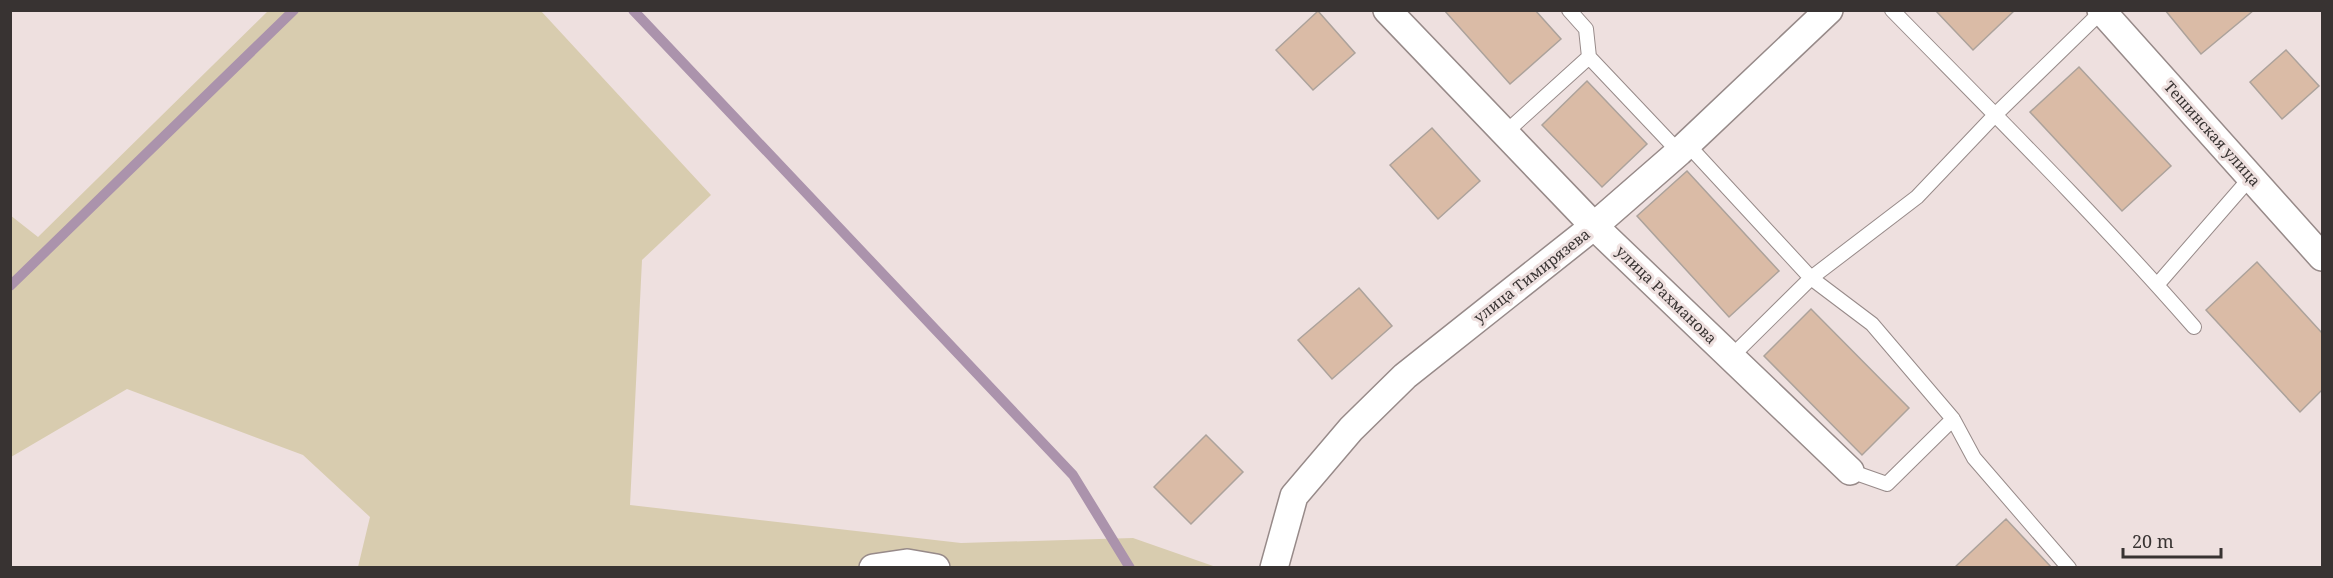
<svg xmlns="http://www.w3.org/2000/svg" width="2333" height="578" font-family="'Noto Serif',serif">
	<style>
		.green { fill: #d8ccaf }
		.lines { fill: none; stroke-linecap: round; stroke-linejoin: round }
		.stream { stroke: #ab93ac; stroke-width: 10 }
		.building { fill: #dabba6; stroke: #aca29b; stroke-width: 1.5 }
		.service-casing { stroke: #978a89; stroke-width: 16 }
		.minor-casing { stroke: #978a89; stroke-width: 30 }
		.service { stroke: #fff; stroke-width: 14 }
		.minor { stroke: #fff; stroke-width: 27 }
		.labels { text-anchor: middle; stroke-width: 6; stroke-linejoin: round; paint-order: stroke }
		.street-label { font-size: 15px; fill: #383332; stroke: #eee0df }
	</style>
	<rect width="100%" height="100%" fill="#eee0df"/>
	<path class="green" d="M268,11H541L711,195L642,260L630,505L961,543L1133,538L1216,567H358L370,517L303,455L127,389L11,457L10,215L38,237Z"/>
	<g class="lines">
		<path class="stream" d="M633,10L1073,475L1130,568
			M10,286L294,10"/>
	</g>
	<path class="building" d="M1444,10H1535L1561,39L1510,84Z
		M1935,10H2015L1973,50Z
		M2165,10H2254L2201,54Z
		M1318,11L1355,53L1313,90L1276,50Z
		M2286,50L2319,86L2282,119L2250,82Z
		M2079,67L2171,166L2122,211L2030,112Z
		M1587,81L1647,144L1602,187L1542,125Z
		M1432,128L1480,181L1438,219L1390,165Z
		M1687,171L1779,271L1729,317L1637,216Z
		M2257,262L2322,333V390L2300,412L2206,310Z
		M1359,288L1392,326L1332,379L1298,340Z
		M1811,309L1909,408L1862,455L1764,356Z
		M1206,435L1243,472L1191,524L1154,487Z
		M2006,519L2052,568H1954Z"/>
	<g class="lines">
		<defs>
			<path id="service" d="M1569,10L1586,29L1589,57L1679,152
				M1892,10C1994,114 2098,217 2194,327
				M1505,133L1589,57
				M1688,145L1811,278L1872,324L1953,419L1974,458L2069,568
				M2157,285L2251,177
				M1731,357L1811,278L1917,197L1995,115L2102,11
				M1850,471L1887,484L1953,419"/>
			<path id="minor" d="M1387,10L1594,226L1850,471
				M2101,10L2322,257
				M873,568L907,563L936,568
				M1274,568L1294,496L1351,429L1405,376L1594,226L1679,152L1829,10"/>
		</defs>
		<use href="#service" class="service-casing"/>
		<use href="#minor" class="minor-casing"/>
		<use href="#service" class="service"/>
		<use href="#minor" class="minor"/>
	</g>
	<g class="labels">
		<g class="street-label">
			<text transform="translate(2212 134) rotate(48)" y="5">Тешинская улица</text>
			<text transform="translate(1532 276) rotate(-38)" y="5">улица Тимирязева</text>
			<text transform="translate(1666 295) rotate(44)" y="5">улица Рахманова</text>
		</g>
	</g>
	<rect width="2333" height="578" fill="none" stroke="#383332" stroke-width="24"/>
	<path d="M2123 548v9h98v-9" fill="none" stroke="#383332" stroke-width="3"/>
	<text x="2132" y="548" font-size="18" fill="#383332" stroke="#eee0df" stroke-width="4.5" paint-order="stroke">20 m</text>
</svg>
